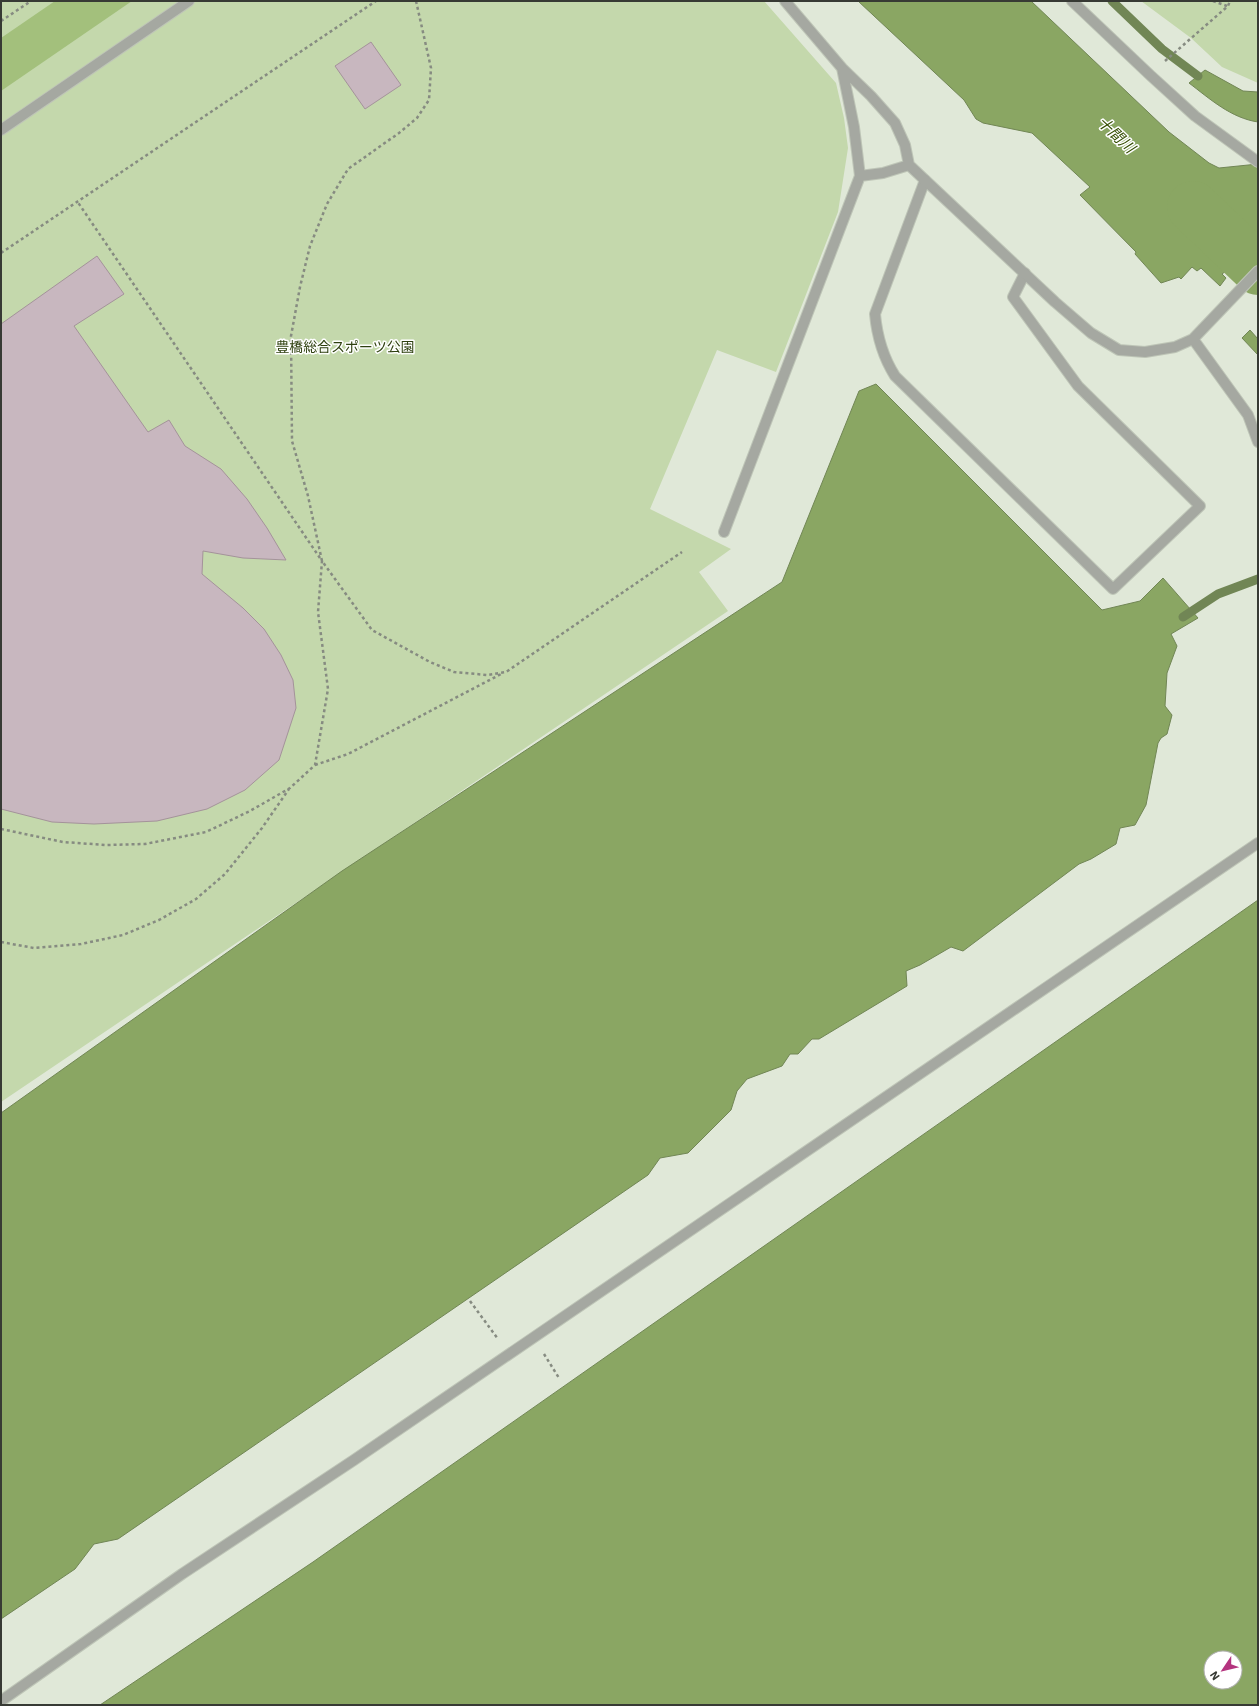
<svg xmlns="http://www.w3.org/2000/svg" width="1259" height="1706" font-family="'IBM Plex Sans','Noto Sans JP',sans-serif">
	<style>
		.green { fill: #c4d8ac }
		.forest { fill: #a3c07c }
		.water { fill: #8aa663; stroke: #718655; fill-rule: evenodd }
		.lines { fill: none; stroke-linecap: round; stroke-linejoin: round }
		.stream { stroke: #718655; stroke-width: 9 }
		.river { stroke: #8aa663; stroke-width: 52 }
		.building { fill: #c8b7bf; stroke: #a4939a }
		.service-casing { stroke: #bec5b7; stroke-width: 12 }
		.minor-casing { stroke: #bec5b7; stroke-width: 12 }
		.path { stroke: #868b81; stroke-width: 2.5; stroke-dasharray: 3 3; stroke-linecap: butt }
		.service { stroke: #a5a8a1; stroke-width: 10 }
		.minor { stroke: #a5a8a1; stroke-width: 10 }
		.labels { text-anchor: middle; stroke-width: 3; stroke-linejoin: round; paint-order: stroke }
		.park-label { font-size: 14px; fill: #2e400f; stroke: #fff }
		.water-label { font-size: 15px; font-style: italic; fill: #344d00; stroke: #fff }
	</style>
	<rect width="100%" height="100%" fill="#e0e8d8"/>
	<path class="green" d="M1,1H764L836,83L844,118L848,148L838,212L776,372L717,350L650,509L731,549L699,572L728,611L1,1102Z
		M1141,1H1258V83L1222,67L1191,38Z"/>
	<path class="forest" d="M55,1H132L1,91V38Z"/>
	<path class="water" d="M858,1H1031L1169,132L1209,163L1219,168L1258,164V243L1254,247L1251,245L1247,248L1250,252L1242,261L1238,257L1234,261L1239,265L1230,274L1226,271L1222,274L1226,278L1220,286L1201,268L1197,271L1192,267L1181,279L1179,277L1161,283L1135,254L1136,252L1080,195L1090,187L1032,133L983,123L976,119L964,100Z
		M1205,70L1243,91L1258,92V122C1231,118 1210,99 1189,83Z
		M1250,330L1258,339V355L1242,338Z
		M876,384L1102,610L1140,601L1163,578L1198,618L1171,634L1177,646L1167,673L1165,706L1172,715L1167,734L1161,738L1158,743L1146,805L1135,825L1120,828L1116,844L1091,859L1079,864L963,951L951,947L920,965L906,971L907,986L819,1039H812L798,1054H790L782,1066L747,1079L737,1091L731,1110L688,1153L660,1158L648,1175L118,1539L94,1544L75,1569L1,1619V1113L342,871L782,582L859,391Z
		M1258,900V1705H100L313,1562ZM1211,1658H1235V1682H1211Z"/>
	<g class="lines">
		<path class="stream" d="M1112,1L1162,49L1198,76
			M1183,617L1218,594L1258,579"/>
		<path class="river" d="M1193,207L1258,269"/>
	</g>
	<path class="building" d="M371,42L401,85L365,109L335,66Z
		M97,256L124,294L74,326L148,432L169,420L185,446L221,469L247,499L267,528L286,560L243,558L203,551L202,574L243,608L264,629L281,655L293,680L296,708L279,760L245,790L207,809L157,821L94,824L52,822L1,809V324Z"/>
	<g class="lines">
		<defs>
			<path id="service" d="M1,130L189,1
				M925,180L875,314C877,336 883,357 895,376L1113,589L1200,506L1078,386L1013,297L1025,273"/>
			<path id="minor" d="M785,1L842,68L871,96L895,123L905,145L909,165L883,173L860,176
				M1072,1L1150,75L1195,116L1258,162
				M909,165L1055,302L1091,333L1119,350L1145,352L1175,347L1193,339
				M1258,271L1193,339L1248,415L1258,442
				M724,532L860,176L854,127L842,68
				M1,1701L182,1574L354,1460L1258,843"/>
		</defs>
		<use href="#service" class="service-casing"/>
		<use href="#minor" class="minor-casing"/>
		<path class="path" d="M416,1L431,68L429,100L417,118L399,133L348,169L327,204L310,246L300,287L291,336L292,441L308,496L322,561L372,630L430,662L454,672L487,675L506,672L682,552
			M1213,1L1227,6
			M1,21L31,1
			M1165,61L1228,6L1230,1
			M1,253L376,1
			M315,765L348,754L503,673
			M1,829L63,842L106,845L145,844L206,832L250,811L290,788L315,765L328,689L318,612L322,561L77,201
			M1,942L34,948L81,944L123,935L159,920L196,899L225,874L262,828L289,789
			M470,1301L498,1339
			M544,1354L559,1378"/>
		<use href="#service" class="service"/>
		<use href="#minor" class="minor"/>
	</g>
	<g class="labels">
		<g class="park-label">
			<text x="345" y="352">豊橋総合スポーツ公園</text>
		</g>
		<g class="water-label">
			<text transform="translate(1116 135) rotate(43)" y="5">十間川</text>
		</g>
	</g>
	<rect width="1259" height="1706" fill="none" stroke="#373a34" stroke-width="4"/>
	<g transform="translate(1223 1670) rotate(235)"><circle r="19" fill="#ffffff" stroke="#afb0ae"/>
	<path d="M0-3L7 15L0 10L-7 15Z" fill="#b4347f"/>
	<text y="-6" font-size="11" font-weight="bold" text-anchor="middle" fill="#373a34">N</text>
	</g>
</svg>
